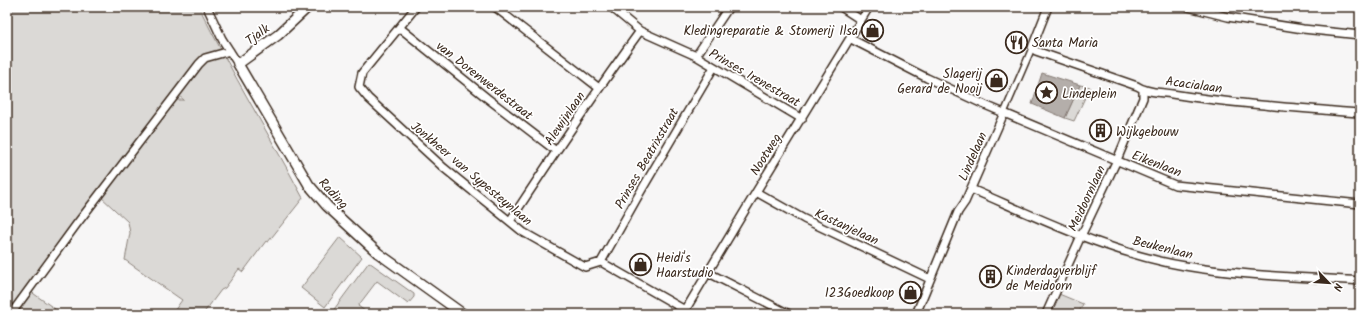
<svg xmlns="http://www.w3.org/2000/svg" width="1367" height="321" font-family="Kalam,sans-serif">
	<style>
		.green { fill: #dbd9d6; stroke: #8b827a }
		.water { fill: #b4aeaa; stroke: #847972 }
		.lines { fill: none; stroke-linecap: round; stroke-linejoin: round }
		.stream { stroke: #847972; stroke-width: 2.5 }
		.pedestrian-casing { stroke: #3b2a1e; stroke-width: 8 }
		.minor-casing { stroke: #3b2a1e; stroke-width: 10 }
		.tertiary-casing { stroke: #3b2a1e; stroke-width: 12 }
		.pedestrian { stroke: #fff; stroke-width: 5 }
		.minor { stroke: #fff; stroke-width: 7 }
		.tertiary { stroke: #fff; stroke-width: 9 }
		.labels { text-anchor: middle; stroke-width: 3.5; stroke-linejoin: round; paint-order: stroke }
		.poi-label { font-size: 13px; fill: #3b2a1e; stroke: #fff; text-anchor: start }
		.street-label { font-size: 13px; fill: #3b2a1e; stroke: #fff }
	</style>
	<rect width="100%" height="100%" fill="#f7f6f6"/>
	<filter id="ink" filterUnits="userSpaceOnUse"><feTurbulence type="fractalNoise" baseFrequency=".025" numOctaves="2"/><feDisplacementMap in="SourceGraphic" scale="8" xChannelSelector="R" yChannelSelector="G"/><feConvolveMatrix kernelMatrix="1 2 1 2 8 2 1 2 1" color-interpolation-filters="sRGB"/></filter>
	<g filter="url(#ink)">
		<path class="green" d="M7,7H199C231,72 269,134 303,198L268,242L266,241L243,272L239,269L225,288L221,290L203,314H172L182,300L125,260L130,233L128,222L100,196L174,100H184L173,91L7,313Z
			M1080,85L1090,87L1074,121L1065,118Z
			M340,237L362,257L325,307L301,288Z
			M369,262L414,294V297L408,304L377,281L358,306L369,314H335L332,312Z
			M30,291L62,314H14Z
			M1059,294L1083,304L1078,314H1050Z"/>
		<path class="water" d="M1042,73L1080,85L1065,118L1032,104Z"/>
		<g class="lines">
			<path class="stream" d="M192,7V8"/>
			<defs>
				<path id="pedestrian" d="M1004,113L1032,48"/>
				<path id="minor" d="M207,7L222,39L238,64
					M416,7L362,73L359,87L368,98L444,168L523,232L585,267L601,262L685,310
					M495,7L599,88
					M611,7L640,31L696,56L802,119
					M841,7L861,20
					M1048,7L1033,45L1032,48L1036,51L1137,86C1147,93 1161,92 1172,94C1234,104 1297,108 1360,113
					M1188,7L1228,17L1303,29L1360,35
					M400,28L487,98L556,151
					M851,39L927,78L985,105L1175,185L1360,204
					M696,56L729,7
					M971,189C1039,218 1111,254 1185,266C1242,276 1302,277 1360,281
					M756,192L804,219L930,279
					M510,221C552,157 595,93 640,31
					M601,262L641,191L714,67
					M707,272L789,314
					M11,314L76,225L199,64L205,58L230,51
					M683,314L756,192L869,7
					M916,314L958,212L965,202L1004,113
					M1046,314L1081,236L1117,160L1143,98V90"/>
				<path id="tertiary" d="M308,7L278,35L238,64L309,185L327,206L378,253L463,314"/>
			</defs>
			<use href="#pedestrian" class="pedestrian-casing"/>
			<use href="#minor" class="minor-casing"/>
			<use href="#tertiary" class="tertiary-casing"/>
			<use href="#pedestrian" class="pedestrian"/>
			<use href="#minor" class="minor"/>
			<use href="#tertiary" class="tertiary"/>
		</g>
	</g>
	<defs>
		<symbol id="shop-ring" viewBox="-11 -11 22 22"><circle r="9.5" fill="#fff" stroke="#3b2a1e" stroke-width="1.5"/><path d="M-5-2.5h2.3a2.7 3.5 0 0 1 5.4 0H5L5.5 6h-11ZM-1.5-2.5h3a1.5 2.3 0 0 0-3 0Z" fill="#3b2a1e"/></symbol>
		<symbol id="restaurant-ring" viewBox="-11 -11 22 22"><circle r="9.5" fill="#fff" stroke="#3b2a1e" stroke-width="1.5"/><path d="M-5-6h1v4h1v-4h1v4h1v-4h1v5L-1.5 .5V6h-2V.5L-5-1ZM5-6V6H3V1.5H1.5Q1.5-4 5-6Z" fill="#3b2a1e"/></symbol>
		<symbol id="sight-ring" viewBox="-11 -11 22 22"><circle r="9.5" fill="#fff" stroke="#3b2a1e" stroke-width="1.5"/><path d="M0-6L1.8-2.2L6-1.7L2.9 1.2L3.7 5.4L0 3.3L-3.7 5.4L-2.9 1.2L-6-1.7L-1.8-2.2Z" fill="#3b2a1e"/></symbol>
		<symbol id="building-ring" viewBox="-11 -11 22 22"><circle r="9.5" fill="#fff" stroke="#3b2a1e" stroke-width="1.5"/><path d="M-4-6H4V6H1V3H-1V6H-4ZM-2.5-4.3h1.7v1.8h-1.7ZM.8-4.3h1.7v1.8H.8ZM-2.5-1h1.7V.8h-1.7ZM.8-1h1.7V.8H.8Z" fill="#3b2a1e"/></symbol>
	</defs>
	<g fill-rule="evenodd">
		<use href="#shop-ring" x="860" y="18" width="25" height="25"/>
		<use href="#restaurant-ring" x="1004" y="30" width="25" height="25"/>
		<use href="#shop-ring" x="984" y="68" width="25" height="25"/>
		<use href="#sight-ring" x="1034" y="80" width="25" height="25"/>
		<use href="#building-ring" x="1088" y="118" width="25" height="25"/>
		<use href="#shop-ring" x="628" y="252" width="25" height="25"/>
		<use href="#building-ring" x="978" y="264" width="25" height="25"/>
		<use href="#shop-ring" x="898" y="280" width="25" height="25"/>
	</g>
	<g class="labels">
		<g class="poi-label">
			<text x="858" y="35" text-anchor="end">Kledingreparatie &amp; Stomerij Ilsa</text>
			<text x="1032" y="47">Santa Maria</text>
			<text x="982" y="78" text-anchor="end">Slagerij<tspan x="982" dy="15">Gerard de Nooij</tspan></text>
			<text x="1062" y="98">Lindeplein</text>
			<text x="1116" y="136">Wijkgebouw</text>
			<text x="656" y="262">Heidi's<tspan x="656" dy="15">Haarstudio</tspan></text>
			<text x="1006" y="275">Kinderdagverblijf<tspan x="1006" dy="15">de Meidoorn</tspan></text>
			<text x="894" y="297" text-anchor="end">123Goedkoop</text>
		</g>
		<g class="street-label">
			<text transform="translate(257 34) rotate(-36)" y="5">Tjalk</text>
			<text transform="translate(755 77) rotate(30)" y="5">Prinses Irenestraat</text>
			<text transform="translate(485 80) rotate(38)" y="5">van Dorenwerdestraat</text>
			<text transform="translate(1194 84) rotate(8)" y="5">Acacialaan</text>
			<text transform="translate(564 118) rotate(-56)" y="5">Alewijnlaan</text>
			<text transform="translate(765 154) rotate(-58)" y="5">Nootweg</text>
			<text transform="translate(972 156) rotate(-66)" y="5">Lindelaan</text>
			<text transform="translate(646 158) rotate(-60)" y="5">Prinses Beatrixstraat</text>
			<text transform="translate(1157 163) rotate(21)" y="5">Eikenlaan</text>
			<text transform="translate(472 173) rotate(40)" y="5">Jonkheer van Sypesteynlaan</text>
			<text transform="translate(334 193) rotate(47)" y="5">Rading</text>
			<text transform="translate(1086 198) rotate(-65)" y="5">Meidoornlaan</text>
			<text transform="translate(847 226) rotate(25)" y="5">Kastanjelaan</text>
			<text transform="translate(1163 247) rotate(14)" y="5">Beukenlaan</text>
		</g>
	</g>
	<rect width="1367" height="321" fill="none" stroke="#fff" stroke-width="24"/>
	<rect x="12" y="12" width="1343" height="297" fill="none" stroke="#3b2a1e" stroke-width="1.5" filter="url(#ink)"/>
	<g transform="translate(1329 283) rotate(115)" stroke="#ffffff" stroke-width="3" paint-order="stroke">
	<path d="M0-3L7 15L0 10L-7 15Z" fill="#3b2a1e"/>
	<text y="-6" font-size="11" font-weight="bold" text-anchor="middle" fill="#3b2a1e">N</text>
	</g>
</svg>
